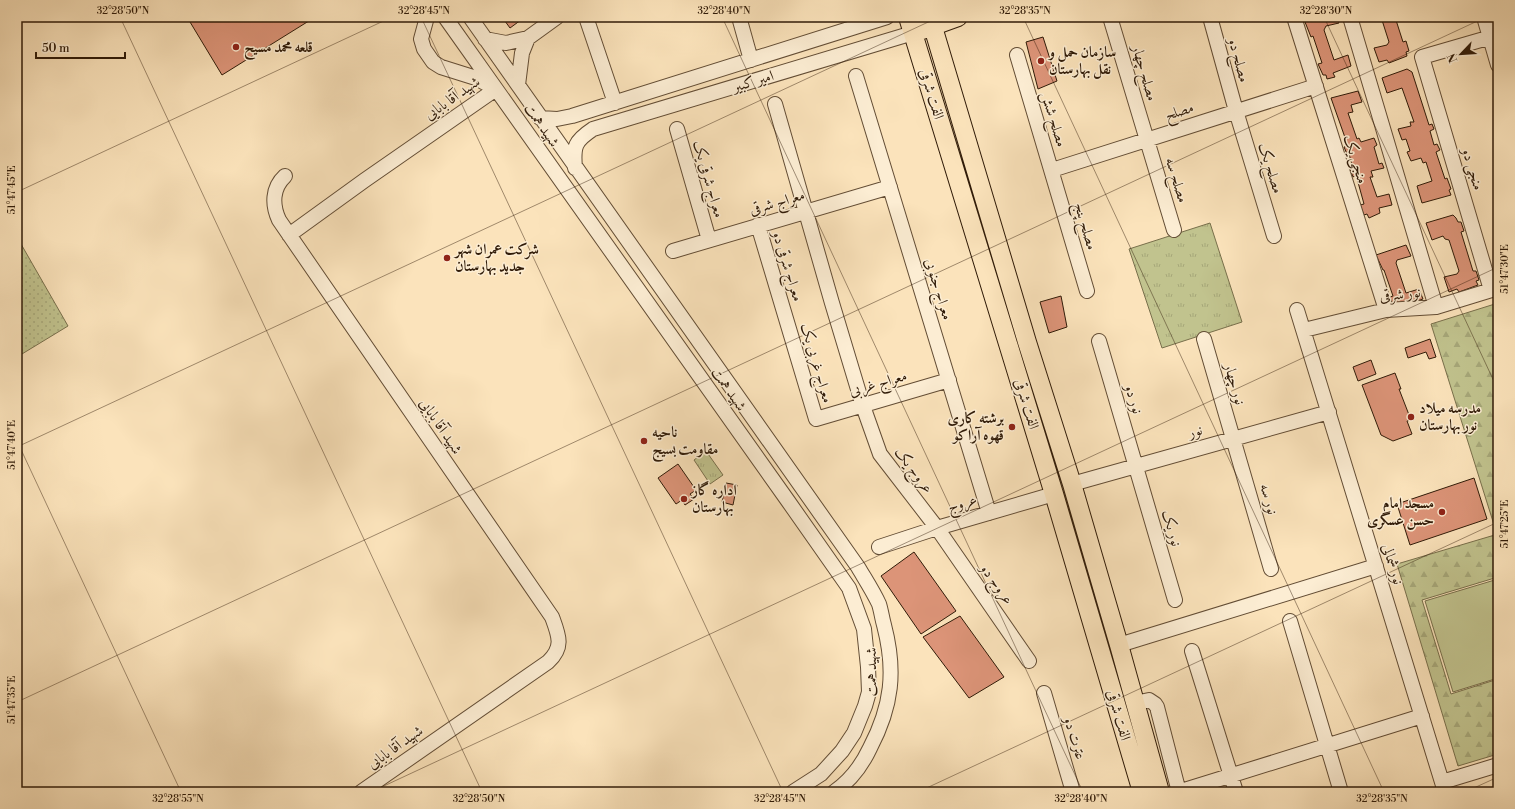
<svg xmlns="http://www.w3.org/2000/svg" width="1515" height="809" font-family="'Libre Bodoni',Amiri,serif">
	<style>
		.grass { fill: #c1c38e; stroke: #786f4b }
		.forest { fill: url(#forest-firs); stroke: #786f4b }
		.park { fill: url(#park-tufts); stroke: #786f4b }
		.garden { fill: url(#garden-dots); stroke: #786f4b }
		.building { fill: #dc9478; stroke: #301b08 }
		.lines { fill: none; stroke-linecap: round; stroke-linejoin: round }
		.minor-casing { stroke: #634d35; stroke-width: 16 }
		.major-casing { stroke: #301b08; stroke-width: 20 }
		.minor { stroke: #fcedd3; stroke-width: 14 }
		.major { stroke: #fbe3bb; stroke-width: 18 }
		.ticks { fill: none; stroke: #301b08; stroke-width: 1; stroke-opacity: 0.45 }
		.poi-dot { fill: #8f2418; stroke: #fcedd3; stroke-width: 1.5 }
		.labels { text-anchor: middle; stroke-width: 3; stroke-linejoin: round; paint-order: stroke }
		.poi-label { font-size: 15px; font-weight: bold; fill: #301b08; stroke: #fcedd3; text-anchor: start }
		.street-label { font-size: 15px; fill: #301b08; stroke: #fcedd3 }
		.neatline { fill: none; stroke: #301b08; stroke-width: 1.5 }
		.ticks-label { font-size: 10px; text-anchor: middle; fill: #301b08 }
	</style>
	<defs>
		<pattern id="forest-firs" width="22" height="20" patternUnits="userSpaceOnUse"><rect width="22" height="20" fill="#c1c38e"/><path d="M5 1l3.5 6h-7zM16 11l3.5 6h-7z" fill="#a6a779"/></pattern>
		<pattern id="park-tufts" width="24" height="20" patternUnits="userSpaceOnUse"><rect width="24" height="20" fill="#c1c38e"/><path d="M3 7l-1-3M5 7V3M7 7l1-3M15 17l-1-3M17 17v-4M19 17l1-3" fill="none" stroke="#a6a779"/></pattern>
		<pattern id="garden-dots" width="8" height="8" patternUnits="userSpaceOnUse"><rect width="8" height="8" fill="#c1c38e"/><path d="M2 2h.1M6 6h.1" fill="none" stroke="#a6a779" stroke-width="1.8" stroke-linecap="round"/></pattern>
	</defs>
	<rect width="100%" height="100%" fill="#fbe3bb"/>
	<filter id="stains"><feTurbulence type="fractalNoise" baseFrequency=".005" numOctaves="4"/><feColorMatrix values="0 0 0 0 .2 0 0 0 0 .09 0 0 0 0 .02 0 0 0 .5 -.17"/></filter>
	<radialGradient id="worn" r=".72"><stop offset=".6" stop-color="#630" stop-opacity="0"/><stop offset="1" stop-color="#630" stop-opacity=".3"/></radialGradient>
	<path class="grass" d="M1498,579V678L1453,692L1425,601Z"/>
	<path class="forest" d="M1498,303V527L1495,528L1431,324Z
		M1498,534V577L1422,600L1451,694L1498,679V754L1458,766L1397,564Z"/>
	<path class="park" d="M1210,223L1242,322L1162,348L1129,249Z
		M706,451L723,475L710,484L694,460Z"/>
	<path class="garden" d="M17,237L68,326L17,357Z"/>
	<path class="building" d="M187,17H310L312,19L222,75Z
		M502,17H525L510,28Z
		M1319,17H1337L1339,23L1326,26L1324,30L1334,60L1348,55L1351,66L1333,73L1335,77L1327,79L1326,75H1323L1318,64L1322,63L1313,36L1311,37L1305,22Z
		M1381,17H1395L1403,42L1406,41L1409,51L1406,52L1407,56L1389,63L1387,60L1379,62L1374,48L1387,45L1389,42Z
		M1043,37L1057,81L1038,89L1026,42Z
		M1407,69L1412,72L1429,125L1432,124L1434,129L1430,131L1434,145L1437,144L1440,150L1436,152L1445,179L1447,178L1451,189L1449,190L1451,195L1422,203L1417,186L1432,181L1426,162L1423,163L1421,158L1411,161L1407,152L1410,151L1406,139L1402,140L1398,129L1411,126L1410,122H1414L1402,88L1387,93L1382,78Z
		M1358,91L1362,102L1351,105L1353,112L1348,113L1357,139L1359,138L1361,142L1374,138L1377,145L1374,147L1379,164L1382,163L1384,168L1371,171L1373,177H1370L1377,197L1389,194L1392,205L1379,208L1380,213L1369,218L1367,214L1364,215L1360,205L1364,204L1356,175L1353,177L1350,169L1353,168L1349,154H1347L1344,147L1348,146L1331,98Z
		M1453,215L1456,218L1458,222H1461L1464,231L1461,232L1473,271H1476L1479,280L1476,281L1478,285L1459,292L1457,289L1449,292L1444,277L1457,274L1459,271L1449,240L1445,239L1443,236L1432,240L1426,223Z
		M1406,245L1411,256L1397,260L1396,263L1406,293L1419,289L1423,299L1394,309L1390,297L1393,296L1384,270H1383L1376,255Z
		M1061,296L1067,327L1049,333L1040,302Z
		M1430,339L1436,357L1429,359L1426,352L1408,358L1405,348Z
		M1371,360L1376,374L1358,381L1353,367Z
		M1395,373L1401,389H1399L1411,420L1407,421L1412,434L1393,441L1381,435L1362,385Z
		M678,464L696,490L690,494L694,499L685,505L682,500L676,504L658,478Z
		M1474,478L1487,519L1410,545L1397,504Z
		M726,483L737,485L733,505L722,502Z
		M914,552L956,611L921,634L881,576Z
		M960,616L1004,677L969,698L923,637Z"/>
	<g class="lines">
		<defs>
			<path id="minor" d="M445,17L788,501L849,588L864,629L868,667L869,692L865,706L854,733L842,751L821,774L793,792
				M470,17L858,567C865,579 873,591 879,604C881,610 882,618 884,625C896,671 892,706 870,748C862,765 850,781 834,792
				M586,17L615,103
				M739,17L751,60
				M1110,17L1174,230
				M1210,17L1236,111L1274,236
				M1294,17L1386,310
				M1350,17L1436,307
				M1484,17L1498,65
				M528,38L557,17
				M485,39L506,43L528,38L522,53L518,85
				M1017,55L1087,291
				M856,76L989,513
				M775,104L832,303L863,406L880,454L937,528L1029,661
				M540,118L557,119L572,116L887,17
				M677,129L709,240
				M575,168C573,146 575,141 593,129L913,33
				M1052,170L1316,86
				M285,176C272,188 272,205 279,220L552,617C559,636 564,647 548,662L361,792
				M758,225L816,419L949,380
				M289,235L365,180L496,89L476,78L441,67L433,62L424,49L421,39L427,17
				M673,251L890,187
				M1491,290L1422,57L1498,35
				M1297,310L1445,792
				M1304,330L1386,310L1436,307L1498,288
				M1204,339L1271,569
				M1099,341L1175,600
				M1072,484L1329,412
				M879,547L937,528L1054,494
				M1290,621L1341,792
				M1119,645L1376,566
				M1192,651L1236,792
				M1044,693L1073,792
				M1135,703L1149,700L1155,704L1157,707L1179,792
				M1442,782L1498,765
				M1178,792L1422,716"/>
			<path id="major" d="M908,17L1054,494L1142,792
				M930,17L1027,342L1072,484L1119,645L1160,792
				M922,30L958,17"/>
		</defs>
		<use href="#minor" class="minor-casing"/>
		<use href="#major" class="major-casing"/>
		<use href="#minor" class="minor"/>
		<use href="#major" class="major"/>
	</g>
	<path class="ticks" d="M120,17L482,792M421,17L783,792M722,17L1083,792M1023,17L1384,792M1324,17L1498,390M17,192L392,17M17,441L181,792M17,447L939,17M17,702L1486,17M371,792L1498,267M918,792L1498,522M1465,792L1498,777"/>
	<g class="poi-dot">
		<circle cx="236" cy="47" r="4"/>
		<circle cx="1041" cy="61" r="4"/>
		<circle cx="447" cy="258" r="4"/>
		<circle cx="1411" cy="417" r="4"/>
		<circle cx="1012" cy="427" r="4"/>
		<circle cx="644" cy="441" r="4"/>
		<circle cx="684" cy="499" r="4"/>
		<circle cx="1442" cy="512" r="4"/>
	</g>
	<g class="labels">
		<g class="poi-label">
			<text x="244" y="52">قلعه محمد مسیح</text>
			<text x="1049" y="57">سازمان حمل و<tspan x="1049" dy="17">نقل بهارستان</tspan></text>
			<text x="455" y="254">شرکت عمران شهر<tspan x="455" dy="17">جدید بهارستان</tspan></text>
			<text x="1419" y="413">مدرسه میلاد<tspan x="1419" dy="17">نور بهارستان</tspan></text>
			<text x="1004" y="423" text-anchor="end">برشته کاری<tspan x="1004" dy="17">قهوه آراکو</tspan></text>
			<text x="652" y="437">ناحیه<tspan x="652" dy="17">مقاومت بسیج</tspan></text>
			<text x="692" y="495">اداره گاز<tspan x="692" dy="17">بهارستان</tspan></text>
			<text x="1434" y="508" text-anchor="end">مسجد امام<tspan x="1434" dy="17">حسن عسگری</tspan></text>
		</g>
		<g class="street-label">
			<text transform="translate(1239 60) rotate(75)" y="5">مصلح دو</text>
			<text transform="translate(1145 73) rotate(74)" y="5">مصلح چهار</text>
			<text transform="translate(753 81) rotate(-17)" y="5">امیر کبیر</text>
			<text transform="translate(932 94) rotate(73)" y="5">الفت شرقی</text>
			<text transform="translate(452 98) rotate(-35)" y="5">شهید آقا بابایی</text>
			<text transform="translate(1179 111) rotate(-18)" y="5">مصلح</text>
			<text transform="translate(1054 119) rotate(73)" y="5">مصلح شش</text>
			<text transform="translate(542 125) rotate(55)" y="5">شهید همت</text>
			<text transform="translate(1356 159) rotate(73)" y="5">منجی یک</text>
			<text transform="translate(1271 168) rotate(73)" y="5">مصلح یک</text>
			<text transform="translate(1473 169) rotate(73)" y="5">منجی دو</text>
			<text transform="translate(709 179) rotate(74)" y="5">معراج شرقی یک</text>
			<text transform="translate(1177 180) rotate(73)" y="5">مصلح سه</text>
			<text transform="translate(777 202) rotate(-16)" y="5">معراج شرقی</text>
			<text transform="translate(1086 226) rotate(74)" y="5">مصلح پنج</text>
			<text transform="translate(788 266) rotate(73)" y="5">معراج شرقی دو</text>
			<text transform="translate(939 289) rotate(73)" y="5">معراج جنوبی</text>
			<text transform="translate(1400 294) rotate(-6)" y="5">نور شرقی</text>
			<text transform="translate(817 363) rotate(74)" y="5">معراج غربی یک</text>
			<text transform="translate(878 383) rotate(-16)" y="5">معراج غربی</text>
			<text transform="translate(1235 384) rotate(74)" y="5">نور چهار</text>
			<text transform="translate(729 389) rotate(55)" y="5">شهید همت</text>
			<text transform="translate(1134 399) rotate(73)" y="5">نور دو</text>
			<text transform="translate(1027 404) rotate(73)" y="5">الفت شرقی</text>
			<text transform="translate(441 426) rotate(56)" y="5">شهید آقا بابایی</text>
			<text transform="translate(1195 431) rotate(-16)" y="5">نور</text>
			<text transform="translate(914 470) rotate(53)" y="5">عروج یک</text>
			<text transform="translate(1269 499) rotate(74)" y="5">نور سه</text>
			<text transform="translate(962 503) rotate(-16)" y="5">عروج</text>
			<text transform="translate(1172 528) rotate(74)" y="5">نور یک</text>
			<text transform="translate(1393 564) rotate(73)" y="5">نور شمالی</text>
			<text transform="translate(997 584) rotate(55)" y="5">عروج دو</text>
			<text transform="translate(871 672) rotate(-90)" y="5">شهید همت</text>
			<text transform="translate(1119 715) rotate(74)" y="5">الفت شرقی</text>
			<text transform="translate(1075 738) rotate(73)" y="5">عترت دو</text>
			<text transform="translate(395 747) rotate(-35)" y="5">شهید آقا بابایی</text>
		</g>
	</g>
	<rect width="1515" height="809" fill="none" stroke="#fbe3bb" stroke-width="44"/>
	<g transform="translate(1461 54) rotate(245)" stroke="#fcedd3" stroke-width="3" paint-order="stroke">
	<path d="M0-3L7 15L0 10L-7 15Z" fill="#301b08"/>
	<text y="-6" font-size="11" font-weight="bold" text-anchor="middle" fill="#301b08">N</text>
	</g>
	<path d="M36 52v6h89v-6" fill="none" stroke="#301b08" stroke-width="2"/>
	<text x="42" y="52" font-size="12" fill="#301b08" stroke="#fcedd3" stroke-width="3" paint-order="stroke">50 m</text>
	<rect x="22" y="22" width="1471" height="765" class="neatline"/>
	<g class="ticks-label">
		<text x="123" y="14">32°28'50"N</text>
		<text x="424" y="14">32°28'45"N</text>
		<text x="724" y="14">32°28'40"N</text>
		<text x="1025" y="14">32°28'35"N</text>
		<text x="1326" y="14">32°28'30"N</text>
		<text transform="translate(11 190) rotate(-90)" y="4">51°47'45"E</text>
		<text transform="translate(1504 269) rotate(-90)" y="4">51°47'30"E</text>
		<text transform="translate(11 445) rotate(-90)" y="4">51°47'40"E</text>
		<text transform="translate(1504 524) rotate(-90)" y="4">51°47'25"E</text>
		<text transform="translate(11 700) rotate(-90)" y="4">51°47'35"E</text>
		<text x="178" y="802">32°28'55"N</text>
		<text x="479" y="802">32°28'50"N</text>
		<text x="780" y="802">32°28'45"N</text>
		<text x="1081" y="802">32°28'40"N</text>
		<text x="1382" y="802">32°28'35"N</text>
	</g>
	<rect width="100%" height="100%" filter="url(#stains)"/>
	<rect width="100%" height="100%" fill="url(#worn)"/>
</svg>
